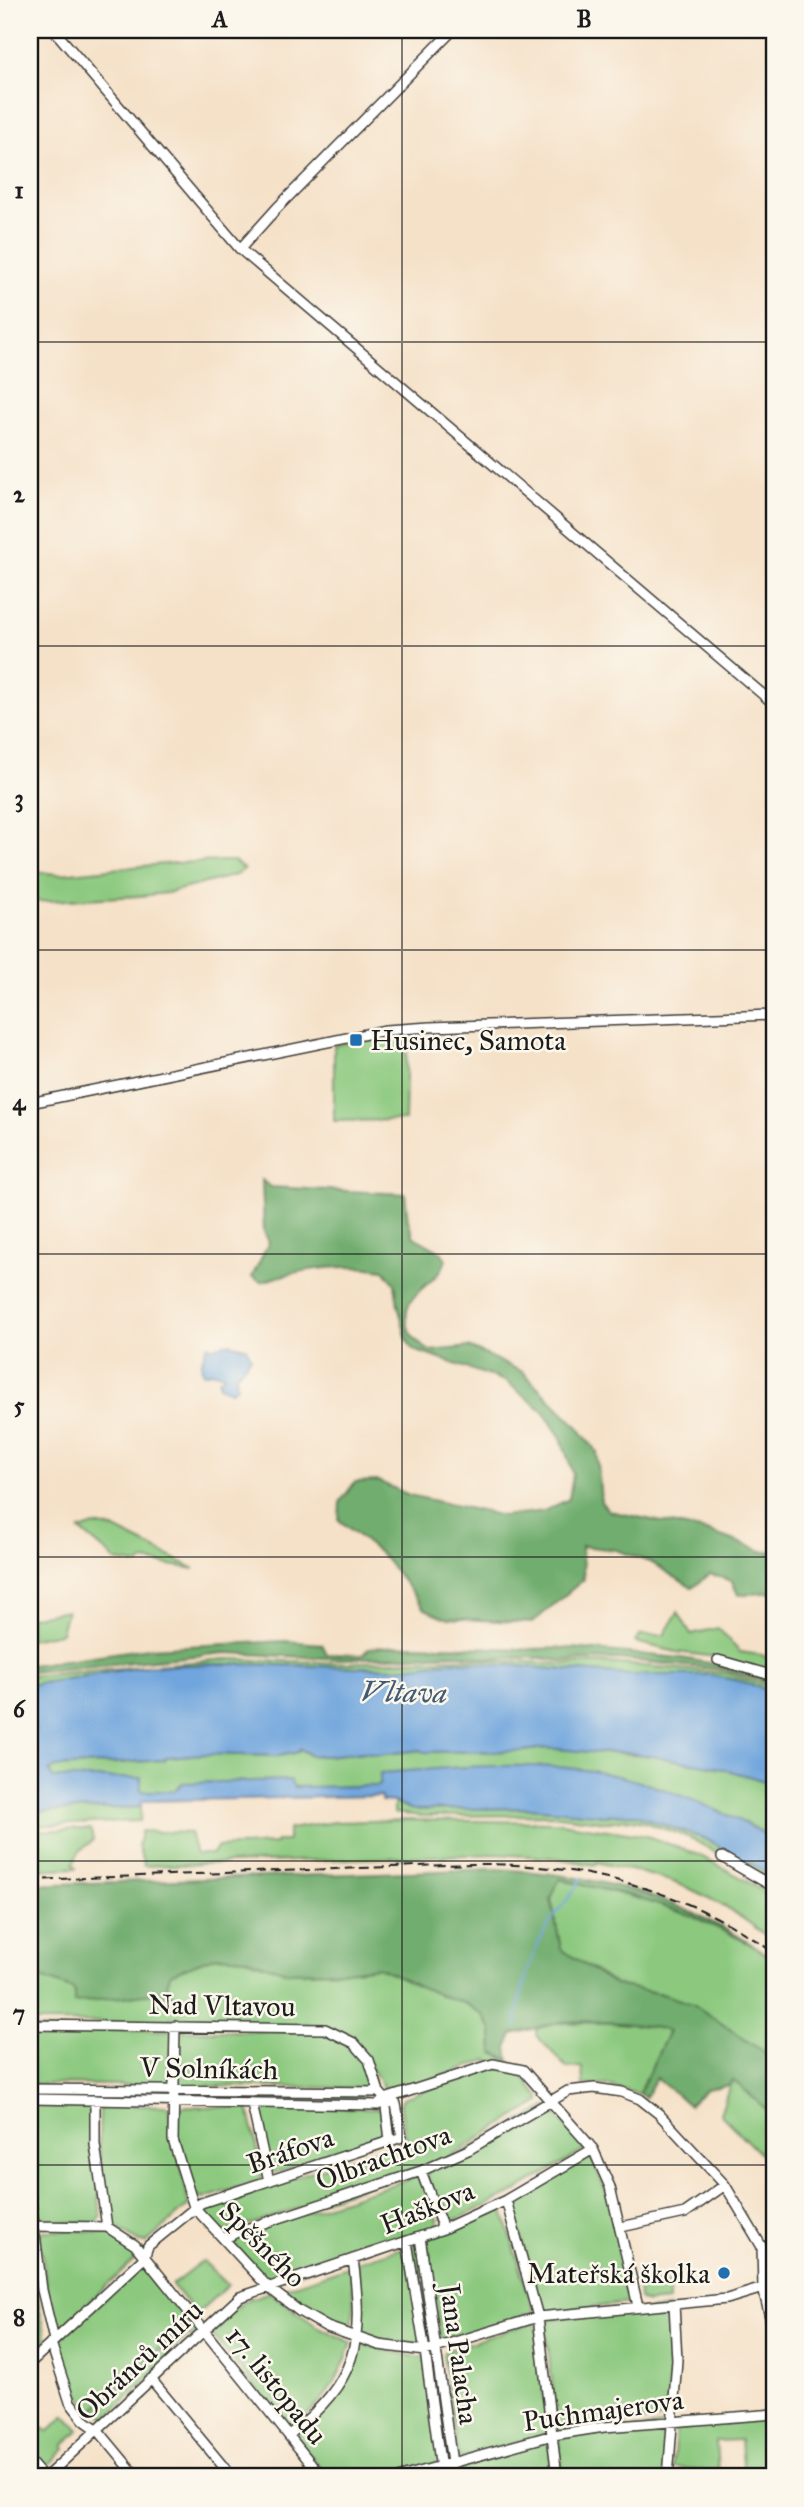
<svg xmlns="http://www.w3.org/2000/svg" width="804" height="2507" font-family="'IM FELL Great Primer',serif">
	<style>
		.green { fill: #8cc97f; stroke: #54724e; stroke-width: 2 }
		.forest { fill: #71ad6e; stroke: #466445; stroke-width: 2 }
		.water { fill: #70a5dd; stroke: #46607c; stroke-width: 2 }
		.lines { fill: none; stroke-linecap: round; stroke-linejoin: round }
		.stream { stroke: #70a5dd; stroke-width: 2 }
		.minor-casing { stroke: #3d3a36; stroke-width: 12 }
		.minor { stroke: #fff; stroke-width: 9 }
		.rail { stroke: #1c1c1c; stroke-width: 2; stroke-dasharray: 10 5; stroke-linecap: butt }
		.grid { fill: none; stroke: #1c1c1c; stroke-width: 2; stroke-opacity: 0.55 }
		.poi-dot { fill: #1f6fb2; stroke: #fbf7ec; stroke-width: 2.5 }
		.labels { text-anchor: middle; stroke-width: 5; stroke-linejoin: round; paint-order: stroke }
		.poi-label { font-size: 28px; fill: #1c1c1c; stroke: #fbf7ec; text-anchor: start }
		.street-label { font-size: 28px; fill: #1c1c1c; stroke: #fbf7ec }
		.water-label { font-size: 30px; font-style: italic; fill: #425a73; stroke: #fbf7ec }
		.neatline { fill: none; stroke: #1c1c1c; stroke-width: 2.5 }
		.grid-label { font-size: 23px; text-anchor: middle; font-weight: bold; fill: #1c1c1c }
	</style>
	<rect width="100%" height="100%" fill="#fbf7ec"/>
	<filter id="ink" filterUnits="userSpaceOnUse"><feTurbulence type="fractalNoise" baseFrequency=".0143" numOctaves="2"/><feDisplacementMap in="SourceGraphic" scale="14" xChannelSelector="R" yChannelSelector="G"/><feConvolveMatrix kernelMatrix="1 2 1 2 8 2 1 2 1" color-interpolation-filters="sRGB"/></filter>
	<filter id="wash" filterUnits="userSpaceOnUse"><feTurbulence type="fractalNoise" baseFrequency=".00686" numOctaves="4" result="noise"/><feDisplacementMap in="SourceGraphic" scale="28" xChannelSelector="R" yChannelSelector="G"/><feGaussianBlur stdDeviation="1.57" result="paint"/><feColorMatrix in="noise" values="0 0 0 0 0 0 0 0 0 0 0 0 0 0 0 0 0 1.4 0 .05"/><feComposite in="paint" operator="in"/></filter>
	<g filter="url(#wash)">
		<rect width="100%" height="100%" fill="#f5e1c8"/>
		<path class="green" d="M223,861H234L244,869L236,875L167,893L140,896L30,902V872L60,874L174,863Z
			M407,1033L405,1120L334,1121V1045Z
			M94,1525L115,1529L195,1569L144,1561L139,1565L117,1561L80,1530Z
			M67,1610L61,1633L30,1639V1617Z
			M678,1612L691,1634L718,1628L740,1652L762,1655L774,1663V1673L716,1657L676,1652L635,1642L641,1635H664Z
			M458,1658L561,1664L608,1663L726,1673L774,1687V1693L744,1682L710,1675H628L455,1661L397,1668L232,1664L147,1666L30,1685L31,1676L227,1659L346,1663Z
			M545,1748C619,1754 706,1753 774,1786V1839L745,1823L580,1769L517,1767L380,1773V1783L378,1786L161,1791H141V1778H52L49,1771L55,1767L164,1760L167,1757L204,1754L279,1756L300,1749L310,1755L325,1756L365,1752L377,1755L420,1750L424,1752L523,1751Z
			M394,1802L413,1810L531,1808L605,1815L633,1814L708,1840L774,1876V1883L688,1837L644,1822L626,1819L608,1822L550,1815L421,1816L394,1813Z
			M141,1807L140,1821L30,1826V1812Z
			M408,1820L554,1822L647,1836L699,1855L744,1879L774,1899V1942C745,1918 712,1897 676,1883C651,1874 623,1869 597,1862L596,1865L556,1858L496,1854L144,1866L138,1846L141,1831L190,1833L196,1854H211L218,1847L275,1844L276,1841H288V1829L335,1822Z
			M78,1829H91L93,1840L80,1851L73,1863L76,1868L30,1870V1831Z
			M558,1879C628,1895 717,1915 774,1960V2059L662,1994L616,1985L561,1949L551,1899Z
			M221,1956L245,1958L286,1972L345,1971L378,1967L466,2004L483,2015L492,2030L493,2053L512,2063L510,2065L487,2060L391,2095L386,2092C381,2083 354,2036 347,2033C337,2030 321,2029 310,2027L307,2024H295L293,2026L179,2024L178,2018H170V2023L30,2022V1978L44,1979L74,1990V2003L160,1992L174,1997L167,1985L170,1974L213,1957Z
			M555,2023C593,2023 633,2020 669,2031L639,2093H635L606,2085H583L582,2067L567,2068L536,2035V2029Z
			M30,2029L323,2032C349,2042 366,2056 374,2083L371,2088L30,2084Z
			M495,2066L518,2072L540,2097V2102L443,2160L228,2232H222L200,2208L406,2140L400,2104L403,2098Z
			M732,2078L774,2116V2168L720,2114Z
			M278,2095L365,2096V2101L278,2100Z
			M34,2104L90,2106L101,2216L96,2223L41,2222L36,2218L30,2169V2106Z
			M105,2105L167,2106L170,2112L189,2205L146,2243L139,2242L116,2227L108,2215L99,2146L100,2109Z
			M184,2106L248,2108L263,2174L260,2180L203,2199L196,2196L178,2138V2110Z
			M262,2107L377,2108L381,2111L386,2135L384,2139L273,2173L270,2171L258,2112Z
			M546,2107L550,2108L585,2147L583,2151L511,2194L451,2222L442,2219L426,2175L429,2170Z
			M588,2158L592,2159L612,2205L629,2281L630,2303L547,2312L543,2310L511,2203Z
			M418,2176L422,2178L438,2223L435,2228L274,2281H267L235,2246L234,2238L237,2234Z
			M502,2208L534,2312L441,2343L427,2239Z
			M44,2231C78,2231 117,2225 139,2256L58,2331H56L49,2296L45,2292L47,2290L39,2235Z
			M30,2233L38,2301L47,2341L30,2357Z
			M415,2242L418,2243L433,2346L417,2347L361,2336L362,2307L357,2262L413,2245Z
			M203,2261L228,2285L197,2313L194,2312L172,2285Z
			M143,2262L190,2319L93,2410H89L69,2375L56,2343Z
			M350,2266L354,2305L352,2332L328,2324L276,2291Z
			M664,2281L669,2284V2301L647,2303L639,2299L638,2285Z
			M269,2292L315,2325L352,2343C338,2383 324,2403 290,2429L211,2334V2331L244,2301Z
			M669,2308V2418L558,2432L545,2322L547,2319Z
			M191,2321L200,2330L191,2338L188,2335L170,2352L173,2356L105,2419L96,2409Z
			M533,2322L536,2323L548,2434L458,2459L443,2354L445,2351Z
			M360,2344L420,2358L428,2355L435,2358L448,2459L446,2461L392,2477H328L296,2438L297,2434C331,2412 345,2380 360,2344Z
			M65,2415L79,2430L63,2446L65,2449L44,2469L30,2454V2442L44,2428L48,2432Z
			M772,2417L774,2419L771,2477H744L741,2440L716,2441L718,2471L673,2468L676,2429L682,2425Z
			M665,2426L669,2429L664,2477H563L559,2439L587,2433Z
			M549,2441L553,2477H459L458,2466Z"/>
		<path class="forest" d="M262,1180L270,1187L405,1194L408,1220L414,1237L441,1252L446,1259C440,1285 402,1290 407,1322C409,1336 419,1344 430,1351L469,1347L523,1372L576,1425L597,1452L601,1502L609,1511L710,1532L762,1551L774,1552V1592L738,1595L732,1581L710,1574L692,1588L652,1563L616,1550L581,1546L584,1579L532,1623L445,1618L425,1609L383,1556L339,1520L340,1502L355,1482L378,1481L409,1495L503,1516L544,1511L569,1499L573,1474L561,1438L543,1411L505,1381L413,1350L407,1340L398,1305L395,1284L384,1270C343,1263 300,1269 261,1282L252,1277L269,1242L264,1232Z
			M285,1641L322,1644L327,1654L362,1655L369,1648L414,1645L524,1649L573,1648L681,1658L738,1668L774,1680V1684L726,1670L618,1659L562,1661L540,1658H485L458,1654L344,1659L226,1653L30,1672V1665L149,1648Z
			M496,1869C591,1874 671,1894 753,1945L694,1917L632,1896L559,1879L551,1899L561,1949L616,1985L662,1994L693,2004L774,2059V2116L732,2079L730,2085L706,2089L689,2105L656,2078L645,2098L639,2093L669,2031C643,2023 581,2019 555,2023C541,2026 527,2031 513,2034L507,2047L509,2060L493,2053L492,2030L483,2015L466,2004L437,1994L378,1967L345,1971L286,1972L245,1958L221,1956L213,1957L170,1974L167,1985L175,1998L160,1992L74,2003V1990L44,1979L30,1978V1885Z"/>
		<path class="water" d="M230,1343L246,1347L251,1357L236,1375L237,1387L231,1391L219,1386V1379H222L224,1375L215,1372L203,1373L201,1364L207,1345L212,1347Z
			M455,1661L628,1675H710L744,1682L774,1693V1786L762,1780L716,1767L626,1752L600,1753L545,1748L523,1751L424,1752L420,1750L377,1755L365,1752L325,1756L311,1755L300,1749L298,1752L279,1756L204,1754L167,1757L164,1760L56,1767L49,1771L53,1778H141V1791H175L182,1783L290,1780L294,1787L378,1786L380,1783V1773C445,1768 513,1762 578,1769C648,1778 713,1805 774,1839V1876L708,1840L633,1814L605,1815L531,1808L413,1810L394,1802L381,1801V1797L378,1796L142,1801L141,1807L30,1812V1685L147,1666L232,1664L397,1668Z"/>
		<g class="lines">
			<path class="stream" d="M517,2027C518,1993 533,1947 553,1918C563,1903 572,1897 581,1878"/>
		</g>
	</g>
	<g filter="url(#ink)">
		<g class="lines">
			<defs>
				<path id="minor" d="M54,30L240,249L774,704
					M240,249L277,208L453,30
					M30,1103L386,1030L430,1027L774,1015
					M718,1660L774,1676
					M722,1857L774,1887
					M30,2025L325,2029L354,2043L369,2060L379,2092L385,2099L390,2140
					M175,2026L173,2140L194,2207L269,2288L299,2311L327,2327L379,2345L425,2351L538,2317L727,2299L763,2288
					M30,2089L379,2092
					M30,2099L378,2105L385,2099L493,2064L523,2070L593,2149L610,2187L638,2306
					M95,2100V2145L107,2227
					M252,2104L269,2181
					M421,2171L443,2229
					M30,2194L42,2290L54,2340
					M506,2200L538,2317L557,2477
					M30,2226L107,2227L135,2245L322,2477
					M621,2227L685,2213L725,2185
					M420,2237L454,2477
					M224,2239L237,2232L421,2171L468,2150L568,2091L594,2088L622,2092L640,2099L659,2114L725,2185L762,2247L763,2288L774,2334
					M407,2242L425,2351L442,2477
					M144,2258L148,2246L201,2203L402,2137L396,2104L385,2099
					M51,2343L70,2402L84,2420L98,2430L137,2477
					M30,2363L144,2258
					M151,2379L232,2477
					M289,2435C358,2380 364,2344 353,2259
					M30,2462L43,2477
					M46,2477L240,2297L443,2229L506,2200L593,2149
					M401,2477L553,2435L604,2427L774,2414
					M668,2477L677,2360L674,2304"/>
			</defs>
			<use href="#minor" class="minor-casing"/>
			<use href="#minor" class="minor"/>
			<path class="rail" d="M30,1880L473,1864C580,1863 687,1889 774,1953"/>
		</g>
	</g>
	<path class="grid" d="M402,30V2477M30,342H774M30,646H774M30,950H774M30,1254H774M30,1557H774M30,1861H774M30,2165H774"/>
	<g class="poi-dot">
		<rect x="349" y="1033" width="14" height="14" rx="3.5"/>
		<circle cx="724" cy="2273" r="7"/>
	</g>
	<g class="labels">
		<g class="poi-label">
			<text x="370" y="1050">Husinec, Samota</text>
			<text x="710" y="2283" text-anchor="end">Mateřská školka</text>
		</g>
		<g class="street-label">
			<text transform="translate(222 2005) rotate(1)" y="10">Nad Vltavou</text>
			<text transform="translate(209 2068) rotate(1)" y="10">V Solníkách</text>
			<text transform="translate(290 2150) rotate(-19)" y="10">Bráfova</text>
			<text transform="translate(383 2157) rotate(-20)" y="10">Olbrachtova</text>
			<text transform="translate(427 2207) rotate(-22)" y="10">Haškova</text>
			<text transform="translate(263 2244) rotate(45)" y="10">Spěšného</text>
			<text transform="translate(460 2354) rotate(82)" y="10">Jana Palacha</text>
			<text transform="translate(139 2360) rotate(-43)" y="10">Obránců míru</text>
			<text transform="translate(277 2385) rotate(51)" y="10">17. listopadu</text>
			<text transform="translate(603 2410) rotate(-8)" y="10">Puchmajerova</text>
		</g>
		<g class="water-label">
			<text transform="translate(404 1692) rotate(1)" y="10">Vltava</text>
		</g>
	</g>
	<rect width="804" height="2507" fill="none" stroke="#fbf7ec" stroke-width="77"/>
	<rect x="38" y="38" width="728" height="2430" class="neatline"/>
	<g class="grid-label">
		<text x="220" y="27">A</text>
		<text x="584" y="27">B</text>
		<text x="19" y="198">1</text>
		<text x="19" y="502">2</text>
		<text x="19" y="806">3</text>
		<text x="19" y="1110">4</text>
		<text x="19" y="1413">5</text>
		<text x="19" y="1717">6</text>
		<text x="19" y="2021">7</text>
		<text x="19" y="2325">8</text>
	</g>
</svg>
